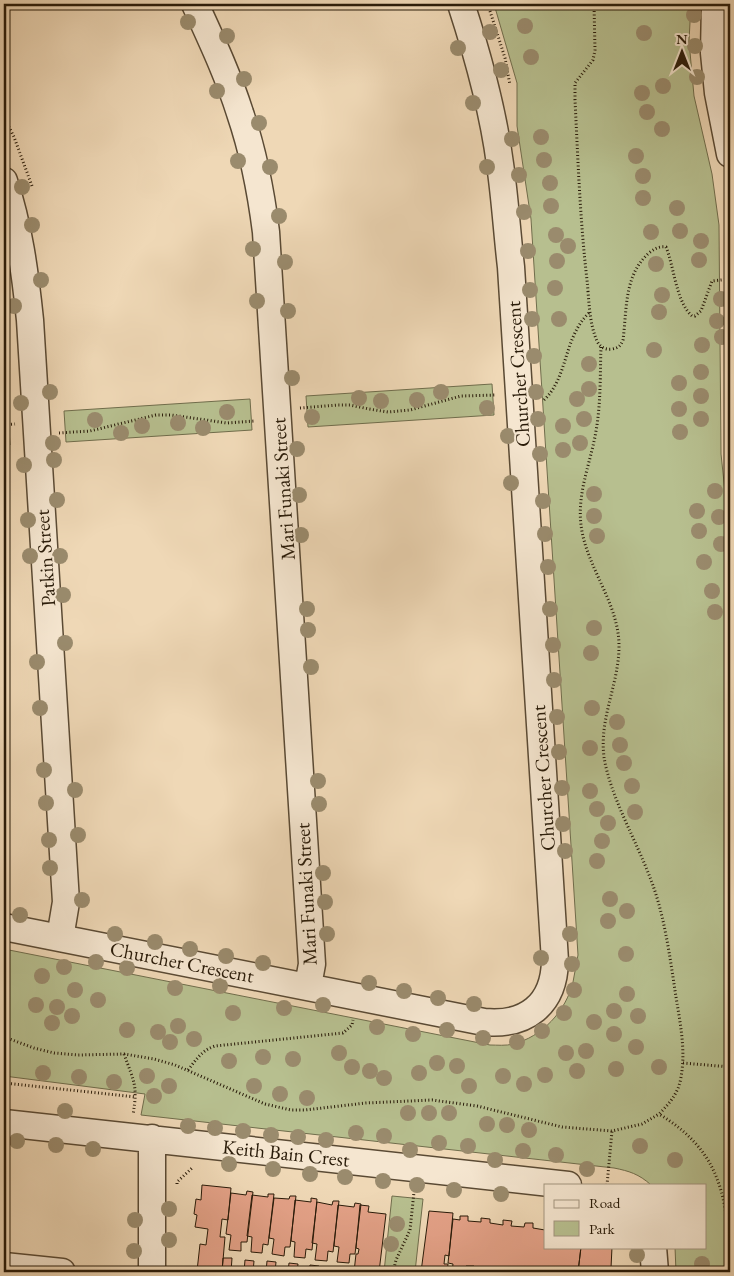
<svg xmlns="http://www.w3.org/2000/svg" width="734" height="1276" font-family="'EB Garamond',serif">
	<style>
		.green { fill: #b7bf8f; stroke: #706d4c }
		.building { fill: #e3a187; stroke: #291b09 }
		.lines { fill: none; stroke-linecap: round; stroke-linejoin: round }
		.minor-casing { stroke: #5a4a34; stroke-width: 29 }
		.path { stroke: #291b09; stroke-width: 3; stroke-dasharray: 1 2.5; stroke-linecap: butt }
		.minor { stroke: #f5e6d0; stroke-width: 26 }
		.tree { fill: #9a8b6d }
		.labels { text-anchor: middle; stroke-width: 4; stroke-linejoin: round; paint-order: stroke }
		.street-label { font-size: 20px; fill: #291b09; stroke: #f5e6d0 }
	</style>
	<rect width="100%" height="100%" fill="#efd8b6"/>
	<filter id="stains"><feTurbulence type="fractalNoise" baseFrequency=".004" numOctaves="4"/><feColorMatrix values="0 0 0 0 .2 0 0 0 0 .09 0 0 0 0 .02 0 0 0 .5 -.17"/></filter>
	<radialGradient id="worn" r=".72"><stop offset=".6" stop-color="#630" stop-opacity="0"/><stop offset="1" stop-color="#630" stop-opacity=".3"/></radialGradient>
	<path class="green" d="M494,4H691L689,41L694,96L712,174L719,225L721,454L730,539V1272H676L675,1247H705V1185H651C639,1174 629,1171 614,1168L141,1115L145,1094L4,1076V949L490,1045C497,1045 506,1046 513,1044C542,1037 566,1011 573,982C575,973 576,964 578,955L531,219L517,126V83Z
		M492,384L494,415L308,427L306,396Z
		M250,399L252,430L66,442L64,411Z
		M8,414L10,445L4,446V415Z
		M392,1196L423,1199L415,1272H384Z"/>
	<path class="building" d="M202,1185L231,1188L228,1220L222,1219L220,1237H225L222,1272L197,1271L200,1244L206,1245L208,1229L195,1227L197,1215L194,1214L196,1199L201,1200Z
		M247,1191L253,1192L247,1242H241V1251L229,1250L231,1235L226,1234L231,1193L246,1195Z
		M268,1194H274L268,1245L263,1244L262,1253L251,1252L252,1237L247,1236L252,1195L268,1197Z
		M290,1196H296L290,1247H285L284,1256L272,1254L274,1239L269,1238L274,1198L289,1199Z
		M311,1198L317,1199L312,1250L306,1249L305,1258L294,1257L295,1242L291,1241L295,1200L311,1202Z
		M333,1201H339L333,1252L328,1251L327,1261L315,1260L317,1244L312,1243L317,1202L332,1205Z
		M355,1203L361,1204L355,1254H350L349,1263L337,1262L339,1247L334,1246L338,1205L354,1207Z
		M360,1205L369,1206L368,1212L386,1214L379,1272H354L356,1254H358L359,1249L356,1248Z
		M429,1211L453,1213L449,1256L445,1255L444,1264H448L447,1272H421Z
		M460,1216H468V1221L481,1222V1218L490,1219V1223L503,1225V1220L512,1221L511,1226L524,1227L525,1223H533V1228L545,1230V1247H581L578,1272H517L510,1270L509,1272H495L496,1269L488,1268L487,1272H473L474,1266H466L465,1272H452L453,1264L448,1263L453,1219L460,1220Z
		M581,1247H612L611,1268H609V1271L617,1272H578Z
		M223,1258H232L231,1272H222Z
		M245,1260L254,1261L253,1272H244Z
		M267,1261L276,1262L275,1272H266Z
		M289,1263L298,1264L297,1272H288Z
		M310,1265L319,1266V1272H309Z
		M332,1268L341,1269V1272H331Z"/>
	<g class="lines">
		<defs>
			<path id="minor" d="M195,4C211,39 228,75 240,113C253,151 261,192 266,232L312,964L308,986
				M715,4L714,53L718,93L730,154
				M4,181C19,226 25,272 30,320L66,902L60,938
				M4,927L484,1022C526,1026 554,1005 555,961L511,267C507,233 505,198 500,164C493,110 478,56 461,4
				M4,1123L568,1185
				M653,1247L655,1272
				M4,1266L62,1272
				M152,1272V1138"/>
		</defs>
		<use href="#minor" class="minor-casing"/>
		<path class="path" d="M594,4L595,50L593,60L575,83V100C578,160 580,220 587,280C589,299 589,323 597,341C600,347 605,350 612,349C619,348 621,345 623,340C627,309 624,275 649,253C654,249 659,246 666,247C674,266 676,302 692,316H695L701,311L712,281L730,279
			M490,11L505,58L510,85
			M4,117L14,137L32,186
			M601,347C600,374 601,403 596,431C591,462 577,492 581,525C586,567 619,603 619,646C619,684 599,718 604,757C610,796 637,842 651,880C665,917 670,958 676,997C680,1022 686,1051 681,1077C679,1092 670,1103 659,1114C717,1149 726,1190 730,1254
			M544,400C569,376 563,337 590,312
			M300,408L338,405H350L369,409L388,412L410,410L461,396L496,395
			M4,425L15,424
			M59,433L90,431L156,415H171L227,423L255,421
			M4,1037L34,1048L54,1053L78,1055L124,1054L154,1059L175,1065L265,1104L291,1110H305L366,1103L432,1100L477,1106L562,1127L612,1131L642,1124L659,1114
			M124,1054C134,1082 138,1085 133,1115
			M683,1063L730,1067
			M188,1070C196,1060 202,1050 215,1046L343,1033L352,1025L353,1020
			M4,1083L136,1097
			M177,1184V1182L192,1168
			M607,1185L612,1131
			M393,1272L396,1260L410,1230L414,1192"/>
		<use href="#minor" class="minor"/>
	</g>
	<g class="tree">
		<circle cx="694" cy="15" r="8"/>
		<circle cx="188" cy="22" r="8"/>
		<circle cx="525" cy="26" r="8"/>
		<circle cx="490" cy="32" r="8"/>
		<circle cx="644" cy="33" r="8"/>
		<circle cx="227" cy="36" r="8"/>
		<circle cx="695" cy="46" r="8"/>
		<circle cx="458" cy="48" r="8"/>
		<circle cx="531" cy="57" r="8"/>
		<circle cx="501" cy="70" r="8"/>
		<circle cx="697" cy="77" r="8"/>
		<circle cx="244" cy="79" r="8"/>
		<circle cx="663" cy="86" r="8"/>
		<circle cx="217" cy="91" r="8"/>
		<circle cx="642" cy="93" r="8"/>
		<circle cx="473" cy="103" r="8"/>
		<circle cx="647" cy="112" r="8"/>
		<circle cx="259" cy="123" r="8"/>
		<circle cx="662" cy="129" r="8"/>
		<circle cx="541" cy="137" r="8"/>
		<circle cx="512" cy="139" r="8"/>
		<circle cx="636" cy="156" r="8"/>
		<circle cx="544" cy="160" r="8"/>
		<circle cx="238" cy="161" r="8"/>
		<circle cx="270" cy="167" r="8"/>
		<circle cx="487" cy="167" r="8"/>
		<circle cx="519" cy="175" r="8"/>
		<circle cx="643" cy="176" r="8"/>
		<circle cx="550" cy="183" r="8"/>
		<circle cx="22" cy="187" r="8"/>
		<circle cx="643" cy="198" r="8"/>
		<circle cx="551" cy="206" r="8"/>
		<circle cx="677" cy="208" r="8"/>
		<circle cx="524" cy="212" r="8"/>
		<circle cx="279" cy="216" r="8"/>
		<circle cx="32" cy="225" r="8"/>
		<circle cx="680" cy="231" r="8"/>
		<circle cx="651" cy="232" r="8"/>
		<circle cx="556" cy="235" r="8"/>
		<circle cx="701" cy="241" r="8"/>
		<circle cx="568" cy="246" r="8"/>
		<circle cx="253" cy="249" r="8"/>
		<circle cx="528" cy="251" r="8"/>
		<circle cx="699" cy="260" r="8"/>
		<circle cx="557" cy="261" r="8"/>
		<circle cx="285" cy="262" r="8"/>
		<circle cx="656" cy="264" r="8"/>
		<circle cx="41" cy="280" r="8"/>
		<circle cx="555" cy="288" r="8"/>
		<circle cx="530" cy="290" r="8"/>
		<circle cx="662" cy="295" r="8"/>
		<circle cx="721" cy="299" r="8"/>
		<circle cx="257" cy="301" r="8"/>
		<circle cx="14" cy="306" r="8"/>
		<circle cx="288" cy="311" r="8"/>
		<circle cx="659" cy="312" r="8"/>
		<circle cx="532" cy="319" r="8"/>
		<circle cx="559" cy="319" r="8"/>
		<circle cx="717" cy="321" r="8"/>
		<circle cx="722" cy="337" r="8"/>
		<circle cx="702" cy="345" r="8"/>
		<circle cx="654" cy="350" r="8"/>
		<circle cx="534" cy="356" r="8"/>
		<circle cx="589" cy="364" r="8"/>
		<circle cx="701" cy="372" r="8"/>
		<circle cx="292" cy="378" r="8"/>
		<circle cx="679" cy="383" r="8"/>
		<circle cx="589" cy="389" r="8"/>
		<circle cx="50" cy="392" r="8"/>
		<circle cx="441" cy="392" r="8"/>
		<circle cx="536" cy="392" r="8"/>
		<circle cx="701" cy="396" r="8"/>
		<circle cx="359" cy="398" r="8"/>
		<circle cx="577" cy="399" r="8"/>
		<circle cx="417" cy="400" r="8"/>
		<circle cx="381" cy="401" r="8"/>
		<circle cx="21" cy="403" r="8"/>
		<circle cx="487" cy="408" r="8"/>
		<circle cx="679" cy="409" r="8"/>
		<circle cx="227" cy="412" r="8"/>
		<circle cx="312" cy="417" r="8"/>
		<circle cx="538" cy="419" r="8"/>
		<circle cx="584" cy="419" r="8"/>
		<circle cx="701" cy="419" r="8"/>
		<circle cx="95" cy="420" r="8"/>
		<circle cx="178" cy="423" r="8"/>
		<circle cx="142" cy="426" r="8"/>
		<circle cx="563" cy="426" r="8"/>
		<circle cx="203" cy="428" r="8"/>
		<circle cx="680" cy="432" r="8"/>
		<circle cx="121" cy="433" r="8"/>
		<circle cx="508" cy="436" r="8"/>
		<circle cx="53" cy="443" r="8"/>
		<circle cx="580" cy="443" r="8"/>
		<circle cx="297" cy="449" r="8"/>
		<circle cx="563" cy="450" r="8"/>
		<circle cx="540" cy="454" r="8"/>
		<circle cx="54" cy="460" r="8"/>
		<circle cx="24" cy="465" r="8"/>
		<circle cx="511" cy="483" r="8"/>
		<circle cx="715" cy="491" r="8"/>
		<circle cx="594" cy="494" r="8"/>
		<circle cx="299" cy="495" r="8"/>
		<circle cx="57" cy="500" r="8"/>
		<circle cx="543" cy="501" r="8"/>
		<circle cx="697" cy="511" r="8"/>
		<circle cx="594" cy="516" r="8"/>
		<circle cx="719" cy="517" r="8"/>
		<circle cx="28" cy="520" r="8"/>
		<circle cx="699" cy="531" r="8"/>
		<circle cx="545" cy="534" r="8"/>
		<circle cx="301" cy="535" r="8"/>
		<circle cx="597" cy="536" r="8"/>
		<circle cx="721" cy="544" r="8"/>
		<circle cx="30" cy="556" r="8"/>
		<circle cx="60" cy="556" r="8"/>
		<circle cx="704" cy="562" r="8"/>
		<circle cx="548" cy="567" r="8"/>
		<circle cx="712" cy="591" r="8"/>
		<circle cx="63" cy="595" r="8"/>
		<circle cx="307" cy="609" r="8"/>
		<circle cx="550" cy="609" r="8"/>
		<circle cx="715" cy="612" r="8"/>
		<circle cx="594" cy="628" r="8"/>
		<circle cx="308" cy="630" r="8"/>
		<circle cx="65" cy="643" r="8"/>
		<circle cx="553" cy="645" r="8"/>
		<circle cx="591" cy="653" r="8"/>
		<circle cx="37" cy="662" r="8"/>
		<circle cx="311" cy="667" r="8"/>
		<circle cx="554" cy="680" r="8"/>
		<circle cx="40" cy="708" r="8"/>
		<circle cx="592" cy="708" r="8"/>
		<circle cx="557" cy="717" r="8"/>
		<circle cx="617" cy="722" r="8"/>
		<circle cx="620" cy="745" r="8"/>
		<circle cx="590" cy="748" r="8"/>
		<circle cx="559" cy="752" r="8"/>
		<circle cx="624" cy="763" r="8"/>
		<circle cx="44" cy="770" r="8"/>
		<circle cx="318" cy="781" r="8"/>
		<circle cx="632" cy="786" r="8"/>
		<circle cx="562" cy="788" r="8"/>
		<circle cx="75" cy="790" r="8"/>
		<circle cx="590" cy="791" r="8"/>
		<circle cx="46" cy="803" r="8"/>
		<circle cx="319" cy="804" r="8"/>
		<circle cx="597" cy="809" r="8"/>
		<circle cx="635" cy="812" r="8"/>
		<circle cx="608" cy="823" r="8"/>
		<circle cx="563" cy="824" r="8"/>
		<circle cx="78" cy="835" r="8"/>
		<circle cx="49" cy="840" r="8"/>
		<circle cx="602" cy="841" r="8"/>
		<circle cx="565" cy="851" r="8"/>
		<circle cx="597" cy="861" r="8"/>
		<circle cx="50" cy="868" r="8"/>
		<circle cx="323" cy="873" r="8"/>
		<circle cx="610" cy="899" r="8"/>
		<circle cx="82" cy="900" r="8"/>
		<circle cx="325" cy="902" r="8"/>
		<circle cx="627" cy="911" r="8"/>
		<circle cx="20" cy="915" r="8"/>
		<circle cx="608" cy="921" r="8"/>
		<circle cx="115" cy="934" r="8"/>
		<circle cx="327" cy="934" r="8"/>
		<circle cx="570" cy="934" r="8"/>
		<circle cx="155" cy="942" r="8"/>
		<circle cx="190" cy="949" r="8"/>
		<circle cx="626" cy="954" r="8"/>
		<circle cx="226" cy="956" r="8"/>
		<circle cx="541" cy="958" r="8"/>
		<circle cx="96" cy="962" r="8"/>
		<circle cx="263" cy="963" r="8"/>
		<circle cx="572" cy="964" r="8"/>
		<circle cx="64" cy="967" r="8"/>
		<circle cx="127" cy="968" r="8"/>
		<circle cx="42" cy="976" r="8"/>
		<circle cx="369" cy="983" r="8"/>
		<circle cx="220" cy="986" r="8"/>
		<circle cx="175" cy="988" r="8"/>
		<circle cx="75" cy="990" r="8"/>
		<circle cx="574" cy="990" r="8"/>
		<circle cx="404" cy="991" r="8"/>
		<circle cx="627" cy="994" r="8"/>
		<circle cx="438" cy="998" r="8"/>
		<circle cx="98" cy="1000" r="8"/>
		<circle cx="474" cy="1004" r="8"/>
		<circle cx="36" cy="1005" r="8"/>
		<circle cx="323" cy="1005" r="8"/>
		<circle cx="57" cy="1007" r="8"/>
		<circle cx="284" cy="1008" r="8"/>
		<circle cx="614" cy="1011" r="8"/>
		<circle cx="233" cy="1013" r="8"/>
		<circle cx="564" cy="1013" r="8"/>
		<circle cx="72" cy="1016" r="8"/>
		<circle cx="638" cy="1016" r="8"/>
		<circle cx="594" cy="1022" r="8"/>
		<circle cx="52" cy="1023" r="8"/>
		<circle cx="178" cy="1026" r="8"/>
		<circle cx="377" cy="1027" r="8"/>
		<circle cx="127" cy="1030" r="8"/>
		<circle cx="447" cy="1030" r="8"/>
		<circle cx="542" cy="1031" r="8"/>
		<circle cx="158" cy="1032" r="8"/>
		<circle cx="413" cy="1034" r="8"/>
		<circle cx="614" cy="1034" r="8"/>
		<circle cx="483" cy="1038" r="8"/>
		<circle cx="194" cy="1039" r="8"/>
		<circle cx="170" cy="1042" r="8"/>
		<circle cx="517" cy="1042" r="8"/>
		<circle cx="636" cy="1047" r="8"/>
		<circle cx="586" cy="1051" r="8"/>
		<circle cx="339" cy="1053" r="8"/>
		<circle cx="566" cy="1053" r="8"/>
		<circle cx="263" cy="1057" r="8"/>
		<circle cx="293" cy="1059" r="8"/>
		<circle cx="229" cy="1061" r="8"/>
		<circle cx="437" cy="1063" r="8"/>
		<circle cx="457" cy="1066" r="8"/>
		<circle cx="352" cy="1067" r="8"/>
		<circle cx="659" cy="1067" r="8"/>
		<circle cx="616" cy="1069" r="8"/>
		<circle cx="370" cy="1071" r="8"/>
		<circle cx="577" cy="1071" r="8"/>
		<circle cx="43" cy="1073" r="8"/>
		<circle cx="419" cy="1073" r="8"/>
		<circle cx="545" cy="1075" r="8"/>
		<circle cx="147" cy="1076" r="8"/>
		<circle cx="503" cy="1076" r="8"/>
		<circle cx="79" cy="1077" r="8"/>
		<circle cx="384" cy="1078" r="8"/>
		<circle cx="114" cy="1082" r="8"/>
		<circle cx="524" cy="1084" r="8"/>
		<circle cx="169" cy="1086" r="8"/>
		<circle cx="254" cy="1086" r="8"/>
		<circle cx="469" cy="1086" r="8"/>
		<circle cx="280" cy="1094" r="8"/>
		<circle cx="154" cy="1096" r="8"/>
		<circle cx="307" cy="1098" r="8"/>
		<circle cx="65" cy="1111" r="8"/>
		<circle cx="408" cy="1113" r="8"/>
		<circle cx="429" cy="1113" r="8"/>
		<circle cx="449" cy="1113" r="8"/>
		<circle cx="487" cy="1124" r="8"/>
		<circle cx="507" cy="1125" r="8"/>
		<circle cx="188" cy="1126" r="8"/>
		<circle cx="215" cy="1128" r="8"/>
		<circle cx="529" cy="1130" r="8"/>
		<circle cx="243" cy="1131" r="8"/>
		<circle cx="356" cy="1133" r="8"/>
		<circle cx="271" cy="1135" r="8"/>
		<circle cx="384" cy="1136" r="8"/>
		<circle cx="298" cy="1137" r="8"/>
		<circle cx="326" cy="1140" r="8"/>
		<circle cx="17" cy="1141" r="8"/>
		<circle cx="439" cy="1143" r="8"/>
		<circle cx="56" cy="1145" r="8"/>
		<circle cx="468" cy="1146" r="8"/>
		<circle cx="640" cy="1146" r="8"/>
		<circle cx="93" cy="1149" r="8"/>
		<circle cx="410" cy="1150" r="8"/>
		<circle cx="523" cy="1151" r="8"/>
		<circle cx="556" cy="1155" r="8"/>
		<circle cx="495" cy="1160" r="8"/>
		<circle cx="675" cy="1160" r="8"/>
		<circle cx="229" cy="1164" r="8"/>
		<circle cx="273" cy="1169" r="8"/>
		<circle cx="587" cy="1169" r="8"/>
		<circle cx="310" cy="1174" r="8"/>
		<circle cx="345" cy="1177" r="8"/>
		<circle cx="383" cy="1181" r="8"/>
		<circle cx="417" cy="1185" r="8"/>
		<circle cx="454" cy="1190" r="8"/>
		<circle cx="501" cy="1194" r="8"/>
		<circle cx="169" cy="1209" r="8"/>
		<circle cx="135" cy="1220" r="8"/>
		<circle cx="397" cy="1224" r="8"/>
		<circle cx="169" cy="1240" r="8"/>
		<circle cx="391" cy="1244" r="8"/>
		<circle cx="134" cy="1251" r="8"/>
		<circle cx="637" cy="1255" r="8"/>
		<circle cx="702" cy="1264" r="8"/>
	</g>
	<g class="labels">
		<g class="street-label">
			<text transform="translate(518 374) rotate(-94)" y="7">Churcher Crescent</text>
			<text transform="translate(283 489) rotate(-94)" y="7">Mari Funaki Street</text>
			<text transform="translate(45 558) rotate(-94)" y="7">Patkin Street</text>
			<text transform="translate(543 778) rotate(-94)" y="7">Churcher Crescent</text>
			<text transform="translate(306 894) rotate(-93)" y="7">Mari Funaki Street</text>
			<text transform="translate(182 962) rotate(11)" y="7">Churcher Crescent</text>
			<text transform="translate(286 1153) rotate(6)" y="7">Keith Bain Crest</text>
		</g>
	</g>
	<rect width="734" height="1276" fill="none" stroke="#efd8b6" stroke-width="20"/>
	<rect x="5" y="5" width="724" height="1266" fill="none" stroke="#291b09" stroke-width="2.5"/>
	<rect x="10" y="10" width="714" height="1256" fill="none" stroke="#291b09"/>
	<rect x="544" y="1184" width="162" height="65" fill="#f5e6d0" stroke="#a39580"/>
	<rect x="554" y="1200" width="25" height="8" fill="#f5e6d0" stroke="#a39580"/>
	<text x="589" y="1208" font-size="15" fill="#291b09">Road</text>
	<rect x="554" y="1221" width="25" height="15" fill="#b7bf8f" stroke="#a39580"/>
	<text x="589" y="1234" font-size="15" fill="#291b09">Park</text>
	<g transform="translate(682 52)" stroke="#f5e6d0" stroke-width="4" paint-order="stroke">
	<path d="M0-4L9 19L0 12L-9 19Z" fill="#291b09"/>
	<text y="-8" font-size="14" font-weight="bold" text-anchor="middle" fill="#291b09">N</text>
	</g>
	<rect width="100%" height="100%" filter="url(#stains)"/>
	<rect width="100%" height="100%" fill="url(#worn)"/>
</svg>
